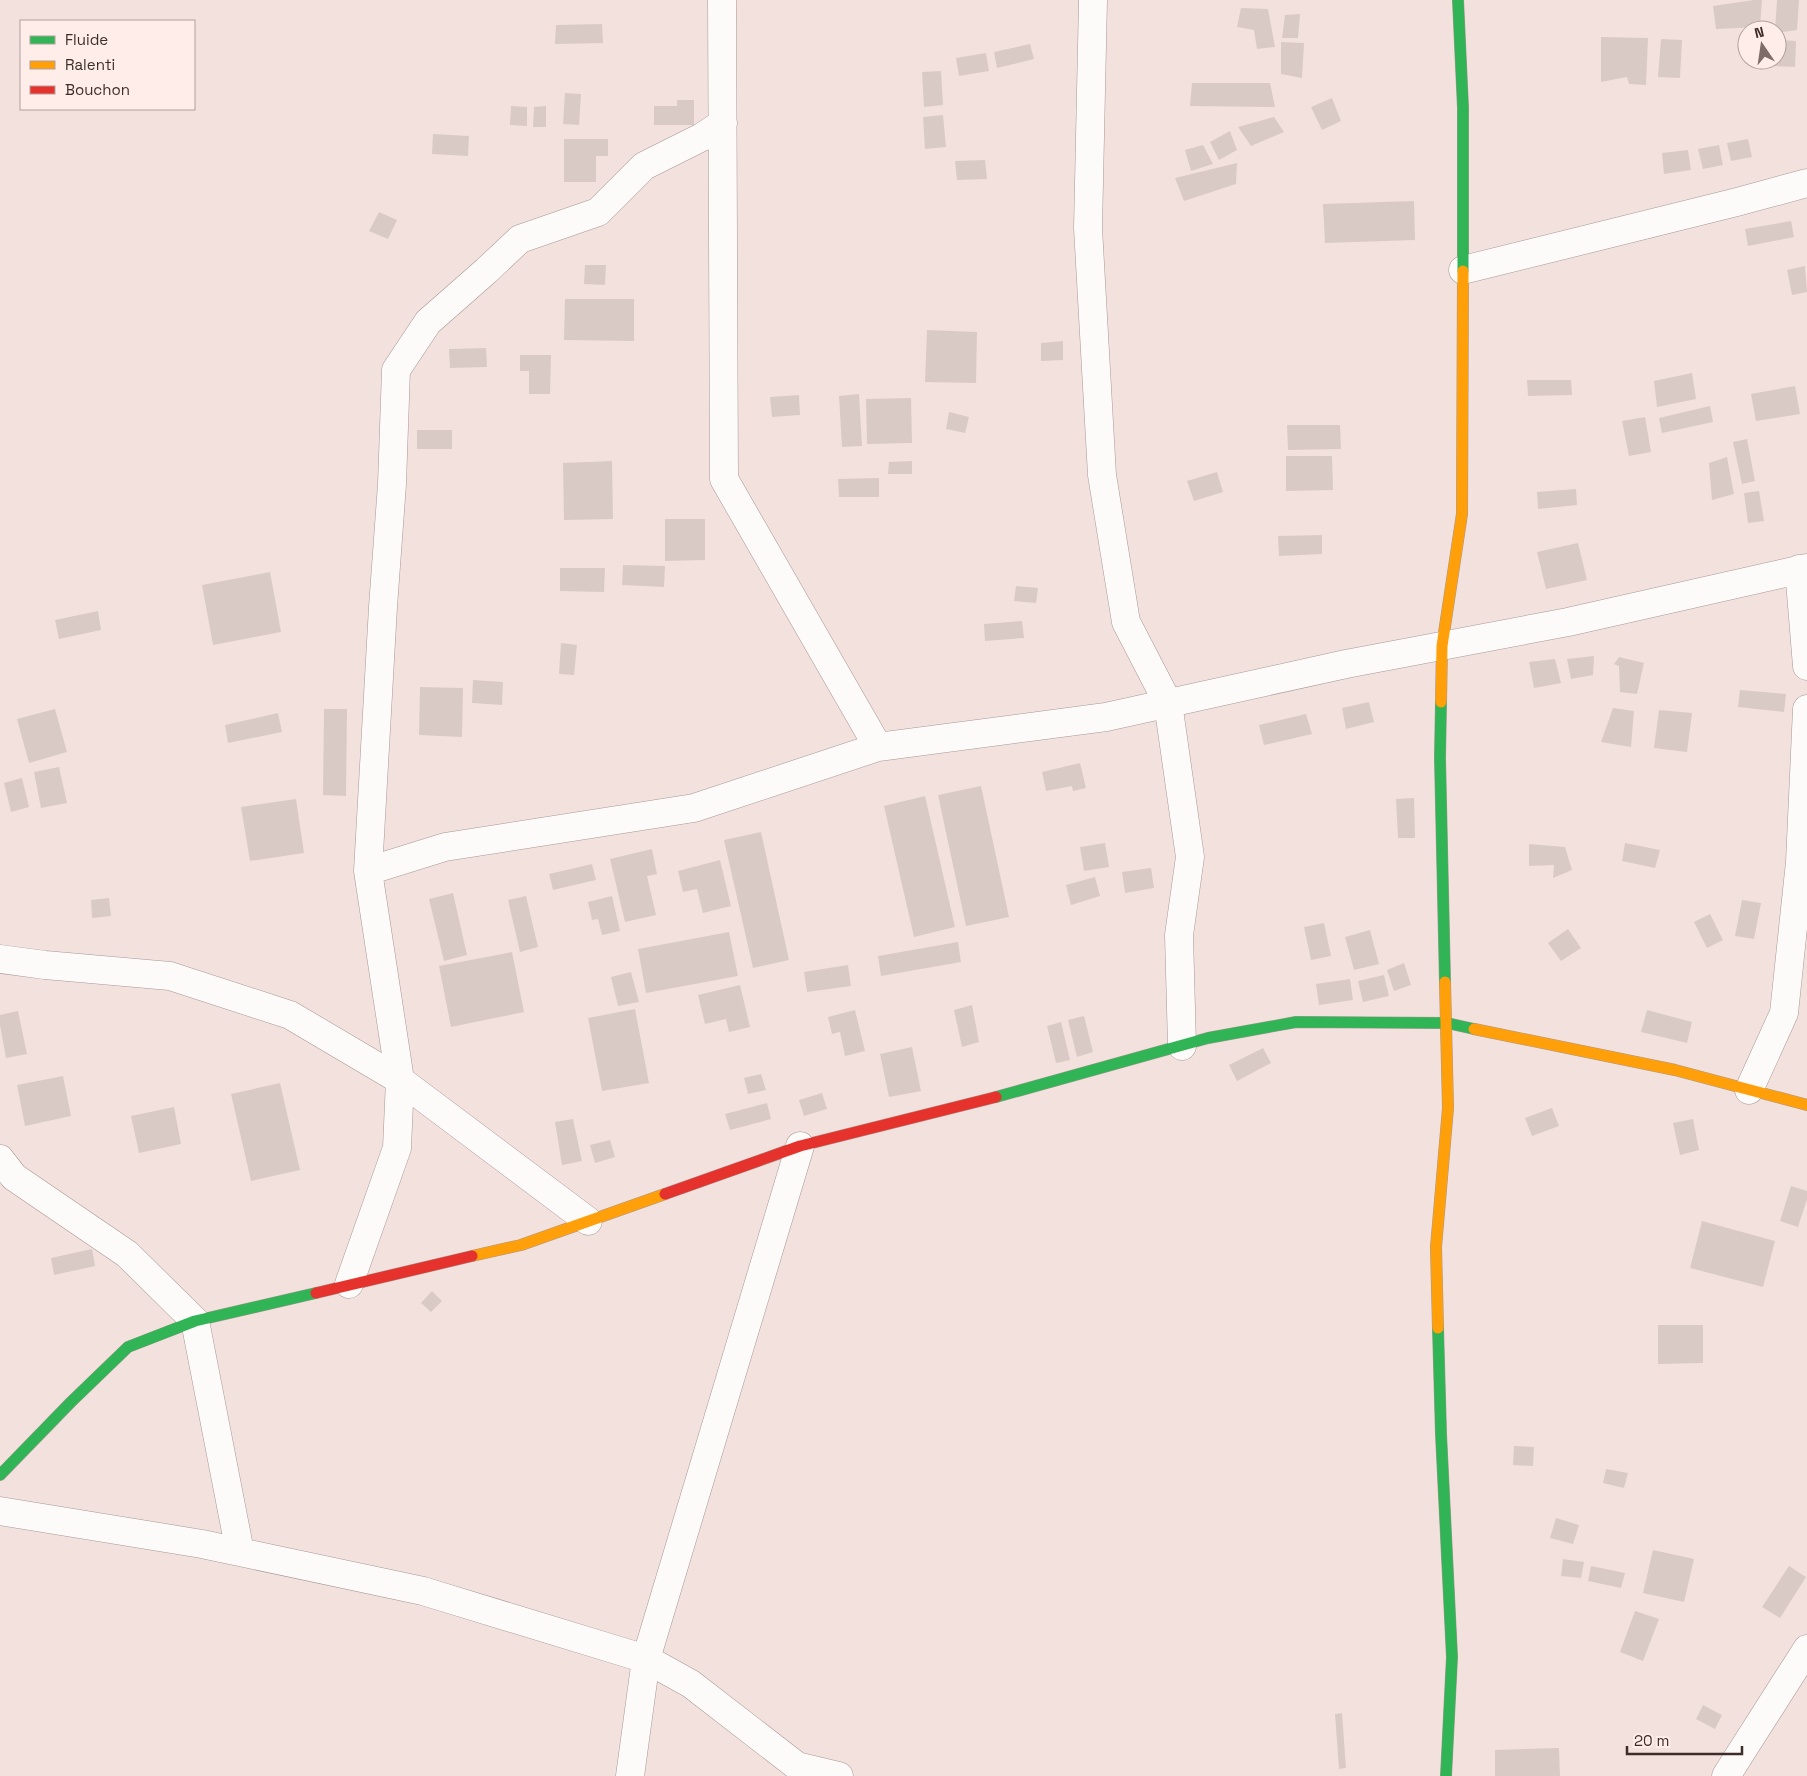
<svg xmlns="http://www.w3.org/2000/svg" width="1807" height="1776" font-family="'Space Grotesk',sans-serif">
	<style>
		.building { fill: #dacac6 }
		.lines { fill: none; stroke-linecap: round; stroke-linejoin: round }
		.street-casing { stroke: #a79894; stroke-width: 29 }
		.fast-casing { stroke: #a79894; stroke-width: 12 }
		.slow-casing { stroke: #a79894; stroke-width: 12 }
		.jam-casing { stroke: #a79894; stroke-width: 12 }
		.street { stroke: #fdfafa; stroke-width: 28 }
		.fast { stroke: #30b455; stroke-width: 11 }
		.slow { stroke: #ff9f0a; stroke-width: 11 }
		.jam { stroke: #e5322d; stroke-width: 11 }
	</style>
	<rect width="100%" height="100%" fill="#f3e1dd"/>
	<path class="building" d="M1754,0H1762L1760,27L1716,29L1713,6Z
		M1777,0H1799L1797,30L1777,33V30H1775Z
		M1241,8L1268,9L1275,47L1257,49L1254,30L1237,27Z
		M1300,14L1298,38H1282L1285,15Z
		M602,24L603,43L555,44L556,25Z
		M1601,37L1648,38L1646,85L1629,84L1627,77L1601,82Z
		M1661,39L1682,40L1680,78L1658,77Z
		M1777,40L1796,41L1795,67L1751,65V60H1777Z
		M1281,42L1304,43L1302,78L1281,74Z
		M1030,44L1034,59L997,68L994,52Z
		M986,53L989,71L959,76L956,58Z
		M941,71L943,105L924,107L922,72Z
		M1192,83H1270L1275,107L1190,106Z
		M565,93L581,94L579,125L563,124Z
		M1332,98L1341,121L1322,130L1311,107Z
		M677,100H694V125H654V106H677Z
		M511,106L527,107V126L510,125Z
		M546,106V127H533L534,107Z
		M943,115L946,147L925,149L923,117Z
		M1274,117L1284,132L1251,146L1238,127Z
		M1230,131L1237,150L1219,160L1210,142Z
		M433,134L469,136L468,156L432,154Z
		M564,139H608V156H596V182H564Z
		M1748,139L1752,157L1731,161L1727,143Z
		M1203,145L1213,164L1191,171L1185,150Z
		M1719,145L1723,165L1703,169L1698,149Z
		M1688,150L1691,170L1664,174L1662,153Z
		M985,160L987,179L957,180L955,161Z
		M1237,163L1236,184L1184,201L1175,178Z
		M1414,201L1415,240L1325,243L1323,204Z
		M379,212L397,220L388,239L369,231Z
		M1791,221L1794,237L1748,246L1745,229Z
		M585,265H606L605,285L584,284Z
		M1805,266L1807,292L1792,295L1787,270Z
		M565,299H634V341L564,340Z
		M927,330L977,332L976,383L925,382Z
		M1063,341V360L1041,361V343Z
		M486,348L487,367L450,368L449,349Z
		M520,355H551L550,394H529V371H520Z
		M1692,373L1696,399L1657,407L1654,381Z
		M1527,380H1571L1572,395L1528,396Z
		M1795,386L1800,414L1756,421L1751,394Z
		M859,394L862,446L842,447L839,396Z
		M799,395L800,415L772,417L770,397Z
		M911,398L912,443L867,444L866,399Z
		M1710,406L1713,422L1662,433L1659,418Z
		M949,412L969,417L965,433L946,429Z
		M1645,417L1651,452L1629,456L1622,421Z
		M1287,425H1340L1341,449L1288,450Z
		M417,430H452V449H417Z
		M1747,439L1755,481L1742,484L1733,442Z
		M1286,456H1332L1333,490L1286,491Z
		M1727,457L1734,494L1712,500L1709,463Z
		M612,461L613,519L564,520L563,463Z
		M912,461V474H888L889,462Z
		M1217,472L1223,492L1194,501L1187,481Z
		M879,478V497H839L838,479Z
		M1576,489L1577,505L1538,509L1537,492Z
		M1759,491L1764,521L1748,523L1744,493Z
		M665,519H705V560L665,561Z
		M1322,535V554L1279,556L1278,536Z
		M1578,543L1587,580L1546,589L1537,552Z
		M623,565L665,566L664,587L622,585Z
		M560,568H605L604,592L560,591Z
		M270,572L281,632L213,645L202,585Z
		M1016,586L1038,588L1036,603L1014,601Z
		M98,611L101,630L59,639L55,620Z
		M1022,621L1024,638L985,641L984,624Z
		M561,643L577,645L574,675L559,674Z
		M1594,656L1593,675L1571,679L1567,659Z
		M1619,657L1644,663L1637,694L1620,692L1619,666L1614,664Z
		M1555,659L1561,683L1534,688L1529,662Z
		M473,680L503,682L502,705L472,703Z
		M420,687L463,688L462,737L419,735Z
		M1740,690L1786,694L1784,712L1738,707Z
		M1369,702L1374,722L1346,729L1342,708Z
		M1613,708L1634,711L1631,747L1601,742Z
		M55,709L67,752L29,763L17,719Z
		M324,709H347L346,796L323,795Z
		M1659,710L1692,713L1687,752L1654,748Z
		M278,713L282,732L228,743L225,725Z
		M1306,714L1312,734L1264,745L1259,725Z
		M1080,763L1086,788L1073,791L1072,786L1046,791L1042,772Z
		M59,767L67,803L41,808L34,772Z
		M22,778L29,807L11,812L4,783Z
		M981,786L1009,917L966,926L938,795Z
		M925,796L955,927L914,937L884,806Z
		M1414,798L1415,838H1398L1396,799Z
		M296,799L304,853L250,861L241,807Z
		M761,832L789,960L753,968L724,840Z
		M1105,843L1109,867L1084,871L1080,847Z
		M1625,843L1660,850L1655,868L1622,861Z
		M1529,844L1565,847L1572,870L1553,878L1554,865L1529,866Z
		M652,849L657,874L647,876L656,915L625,922L610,859Z
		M720,860L731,906L703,913L697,889L683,892L678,871Z
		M592,864L596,880L553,890L549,874Z
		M1151,868L1154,888L1125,893L1122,872Z
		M1095,877L1100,896L1071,905L1066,885Z
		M453,893L467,955L444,961L429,899Z
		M526,896L538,947L520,952L508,900Z
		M612,896L620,931L602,935L598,919L592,920L588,902Z
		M109,898L111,916L92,918L91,900Z
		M1742,900L1761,903L1754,939L1735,936Z
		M1710,914L1723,940L1707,948L1694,922Z
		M1324,923L1331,956L1311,960L1304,927Z
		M1568,929L1581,948L1561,961L1548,943Z
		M1370,930L1379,964L1354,970L1345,937Z
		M729,932L738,976L646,993L638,949Z
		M958,942L961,962L881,976L878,956Z
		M512,952L524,1012L451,1027L439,966Z
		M1404,963L1411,985L1394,991L1387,970Z
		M848,965L851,986L807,992L804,972Z
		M631,972L639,1002L618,1006L611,977Z
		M1384,975L1389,996L1363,1002L1358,981Z
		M1350,979L1353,1000L1319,1005L1316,984Z
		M740,985L750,1027L729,1032L726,1019L705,1024L698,995Z
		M972,1005L979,1042L962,1047L954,1010Z
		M635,1009L649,1083L602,1091L588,1018Z
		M855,1010L865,1051L845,1056L840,1032L832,1034L828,1017Z
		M1647,1010L1692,1022L1687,1043L1641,1032Z
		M18,1011L27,1054L6,1058L0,1025V1015Z
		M1084,1016L1093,1052L1077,1057L1068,1020Z
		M1061,1022L1070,1060L1056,1063L1047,1026Z
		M912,1047L921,1091L889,1097L880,1054Z
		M1263,1048L1271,1063L1237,1081L1229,1065Z
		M761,1074L766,1090L748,1094L744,1078Z
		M63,1076L71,1116L25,1126L17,1085Z
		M280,1083L300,1170L251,1181L231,1094Z
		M822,1093L827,1109L804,1116L799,1100Z
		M767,1103L771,1119L730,1130L725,1114Z
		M174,1107L181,1144L139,1153L131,1116Z
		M1552,1108L1559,1126L1532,1136L1525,1118Z
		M573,1119L582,1161L562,1165L555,1122Z
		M1693,1119L1699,1150L1680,1155L1673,1123Z
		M610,1140L615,1157L595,1163L590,1145Z
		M1791,1186L1807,1191V1199L1798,1227L1780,1221Z
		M1702,1221L1775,1241L1763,1287L1690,1268Z
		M92,1249L95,1266L54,1275L51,1258Z
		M432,1291L442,1301L431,1312L421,1303Z
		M1658,1325H1703V1363L1658,1364Z
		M1514,1446L1534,1447L1533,1466L1513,1465Z
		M1606,1469L1628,1473L1624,1488L1603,1483Z
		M1556,1518L1579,1525L1573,1544L1550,1538Z
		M1653,1550L1694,1559L1684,1602L1643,1593Z
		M1563,1559L1584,1562L1581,1578L1561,1576Z
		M1591,1566L1625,1573L1621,1588L1588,1581Z
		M1789,1566L1806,1577L1780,1618L1762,1607Z
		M1635,1611L1659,1619L1643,1661L1620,1652Z
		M1703,1705L1722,1715L1715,1729L1696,1719Z
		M1342,1713L1346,1768L1339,1769L1335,1714Z
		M1559,1748L1560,1776H1495V1750Z"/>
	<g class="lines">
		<defs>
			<path id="street" d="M722,0L724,479L878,747
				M1093,0L1088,228L1102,475L1126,622L1168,703L1190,857L1179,935L1182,1046
				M1463,270L1737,202L1807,183
				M1799,569L1807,666
				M368,871L445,847L694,808L878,747L1106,717L1346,664L1568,622L1807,568
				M0,959L45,965L170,976L290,1015L400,1080L588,1221
				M1749,1090L1784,1013L1800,862L1807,709
				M0,1159L14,1177L127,1254L195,1321L240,1552
				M349,1284L397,1148L400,1080L368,871L383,607L392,484L396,370L428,322L486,271L520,239L598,212L644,166L702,137L723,123
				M0,1511L202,1544L423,1591L646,1659L691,1684L797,1766L839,1776
				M630,1776L646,1659L800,1146
				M1726,1776L1807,1649"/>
			<path id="fast" d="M1458,0L1463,108V271
				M1441,702L1440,758L1445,982
				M996,1097L1208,1038L1296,1022L1447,1023L1474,1029
				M1438,1328L1441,1434L1452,1657L1446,1776
				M0,1475L71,1402L128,1347L195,1321L316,1293"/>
			<path id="slow" d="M1441,702L1442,646L1462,514L1463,271
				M1474,1029L1675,1070L1807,1105
				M472,1256L521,1245L665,1194
				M1438,1328L1436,1247L1448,1108L1445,982"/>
			<path id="jam" d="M665,1194L800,1146L996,1097
				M316,1293L472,1256"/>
		</defs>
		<use href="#street" class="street-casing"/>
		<use href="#fast" class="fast-casing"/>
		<use href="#slow" class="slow-casing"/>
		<use href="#jam" class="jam-casing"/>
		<use href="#street" class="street"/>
		<use href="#fast" class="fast"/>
		<use href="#slow" class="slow"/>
		<use href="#jam" class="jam"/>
	</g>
	<rect x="20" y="20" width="175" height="90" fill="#feede9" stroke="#b1a09c"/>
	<rect x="30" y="36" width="25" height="8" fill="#30b455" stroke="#b1a09c"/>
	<text x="65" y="45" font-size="15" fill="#3d2d29">Fluide</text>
	<rect x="30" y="61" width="25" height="8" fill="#ff9f0a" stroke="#b1a09c"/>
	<text x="65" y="70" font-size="15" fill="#3d2d29">Ralenti</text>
	<rect x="30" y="86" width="25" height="8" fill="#e5322d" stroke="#b1a09c"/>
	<text x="65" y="95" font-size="15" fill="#3d2d29">Bouchon</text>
	<g transform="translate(1762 45) rotate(347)"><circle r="24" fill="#feede9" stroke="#b1a09c"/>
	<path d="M0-4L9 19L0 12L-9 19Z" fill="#7d6c68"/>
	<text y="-8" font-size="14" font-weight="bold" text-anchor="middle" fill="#3d2d29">N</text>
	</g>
	<path d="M1627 1746v8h115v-8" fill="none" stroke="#3d2d29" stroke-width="2.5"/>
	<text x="1634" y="1746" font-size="15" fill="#3d2d29" stroke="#feede9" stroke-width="4" paint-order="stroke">20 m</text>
</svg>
